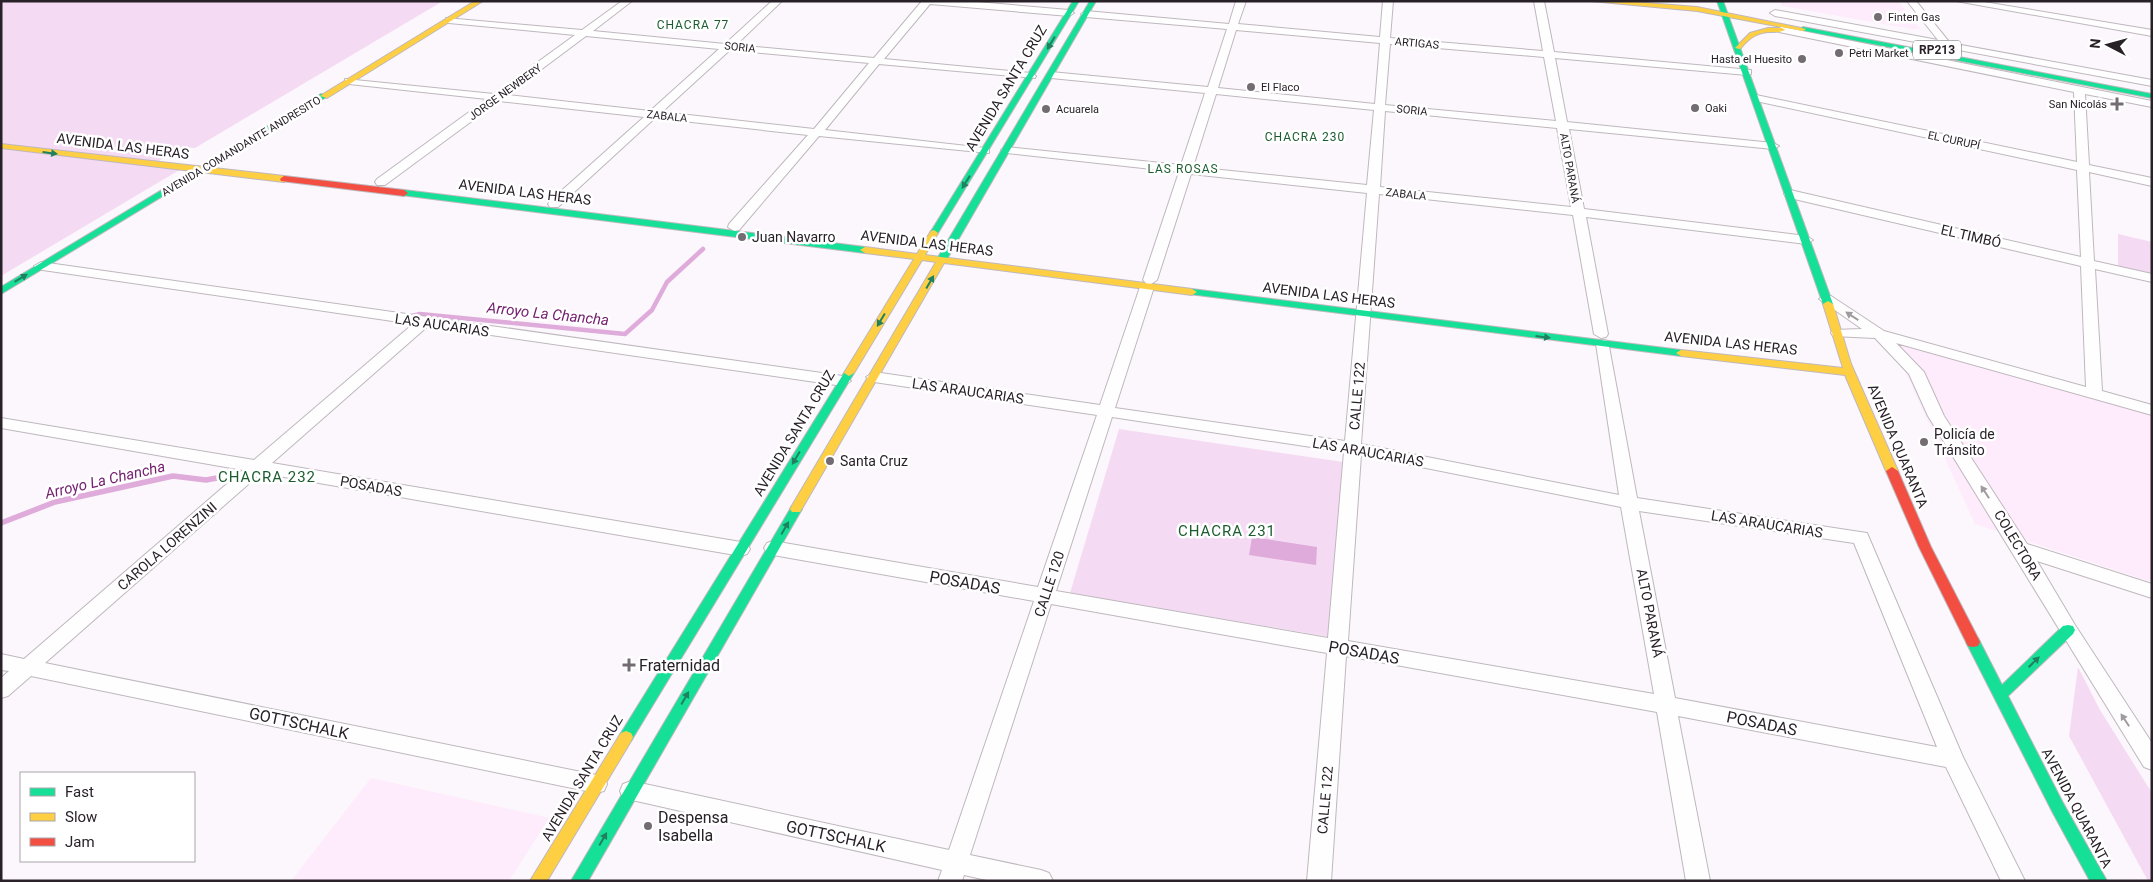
<svg xmlns="http://www.w3.org/2000/svg" width="2153" height="882" font-family="Roboto,sans-serif">
	<style>
		.built { fill: #feebfb }
		.green { fill: #f5daf3 }
		.water { fill: #dfabda }
		.lines { fill: none; stroke-linecap: round; stroke-linejoin: round }
		.stream-far1 { stroke: #dfabda; stroke-width: 4.5 }
		.stream { stroke: #dfabda; stroke-width: 5.5 }
		.street-casing { stroke: #beb8bd; stroke-width: 2 }
		.fast-casing { stroke: #beb8bd; stroke-width: 2 }
		.slow-casing { stroke: #beb8bd; stroke-width: 2 }
		.jam-casing { stroke: #beb8bd; stroke-width: 2 }
		.street { fill: #fffeff; fill-rule: evenodd }
		.fast { fill: #16e098; fill-rule: evenodd }
		.slow { fill: #ffcf43; fill-rule: evenodd }
		.jam { fill: #f24e42; fill-rule: evenodd }
		.oneway { fill: #208060 }
		.oneway2 { fill: #9f9b9e }
		.poi-dot { fill: #736c72; stroke: #fff; stroke-width: 2 }
		.labels { text-anchor: middle; stroke-width: 5; stroke-linejoin: round; paint-order: stroke }
		.far-poi-label { font-size: 11px; fill: #292128; stroke: #fff; text-anchor: start }
		.far-street-label { font-size: 11px; fill: #292128; stroke: #fff }
		.far-neighbourhood-label { font-size: 12px; letter-spacing: 1px; fill: #1b5d2f; stroke: #fff }
		.shield { fill: #fff; stroke: #696468; stroke-width: 1 }
		.shield-label { font-size: 12px; font-weight: bold; fill: #292128 }
		.street-label { font-size: 14px; fill: #292128; stroke: #fff }
		.poi-label { font-size: 14px; fill: #292128; stroke: #fff; text-anchor: start }
		.water-label { font-size: 15px; font-style: italic; fill: #752171; stroke: #fff }
		.neighbourhood-label { font-size: 15px; letter-spacing: 1px; fill: #1b5d2f; stroke: #fff }
		.near-street-label { font-size: 16px; fill: #292128; stroke: #fff }
		.near-poi-label { font-size: 16px; fill: #292128; stroke: #fff; text-anchor: start }
	</style>
	<rect width="100%" height="100%" fill="#fcf7fc"/>
	<path class="built" d="M1779,1H1898L1920,29H1912L1782,6Z
		M1889,336L2152,412V582L1975,524Z
		M371,778L549,818L509,881H291Z"/>
	<path class="green" d="M1,1H443L195,148L182,147L152,165L181,169L1,276Z
		M2118,234L2152,242V274L2118,266Z
		M1119,429L1343,462L1330,637L1070,593Z
		M2078,667L2100,710L2152,793V881H2148L2069,736Z"/>
	<path class="water" d="M1252,537L1317,547L1316,565L1249,555Z"/>
	<g class="lines">
		<path class="stream-far1" d="M412,316L420,314L625,334L652,310L667,282L703,249"/>
		<path class="stream" d="M1,523L55,502L173,476L206,480L217,478"/>
		<defs>
			<path id="street" d="M622,1H632L593,31L725,44L772,1H782L736,45L874,58L922,1H965L1069,10L1074,13L1069,16L930,4L884,59L1031,73L1036,76L1035,78L879,64L825,130L985,148L989,149V153L819,136L739,230L734,231L728,227L729,224L808,135L655,118L558,207H550L548,204L550,201L644,117L499,101L385,185H377L375,182L377,179L487,99L349,84L345,83V79L494,94L575,35L449,23L446,22V18L582,30ZM586,36L719,49L650,111L507,95ZM730,50L869,63L814,129L662,112Z
				M1236,1H1246L1238,24L1380,37L1383,1H1393L1390,38L1543,51L1534,1H1544L1554,52L1751,70V74L1747,75L1555,58L1567,122L1773,143L1779,146L1773,149L1569,129L1584,209L1806,236L1813,240L1806,244L1586,217L1608,334L1606,337L1601,338L1594,334L1573,215L1379,194L1361,444L1619,495L1596,344L1603,340L1608,341L1637,498L1867,533L1963,757L2025,881H2001L1946,767L1678,716L1710,881H1686L1657,712L1346,656L1331,881H1307L1327,653L1051,604L970,855L1041,870L1049,873L1053,881H991L964,875L962,881H938L942,870L623,798L620,791L623,784L631,781L949,850L1034,601L773,555L767,553L764,548L767,543L773,541L1038,587L1097,415L874,382L866,377L874,372L1100,405L1140,287L1146,283L1143,280L1179,172L1007,153L1001,150L1007,147L1181,165L1205,93L1051,78L1046,75L1051,72L1208,87L1227,29L1086,17L1081,14L1086,11L1229,24ZM1236,30L1380,43L1375,104L1218,88ZM1390,44L1544,57L1556,121L1385,105ZM1216,94L1374,110L1367,185L1193,167ZM1385,111L1557,128L1571,207L1380,187ZM1191,174L1367,193L1345,441L1115,408L1154,287L1151,284L1157,280ZM1112,417L1344,452L1328,638L1056,591ZM1361,455L1621,507L1654,694L1348,641ZM1639,511L1854,543L1937,747L1675,698Z
				M1907,1H1916L1950,43L2152,80V86L1775,16L1770,13L1775,10L1938,40Z
				M1956,1H1978L2152,30V36Z
				M1782,27L2152,101V107L2085,94L2089,165L2152,178V186L2089,172L2094,261L2152,274V282L2095,269L2102,391L2152,405V415L1896,343L1924,372L1944,416L2027,544L2152,584V598L2037,561L2075,625L2152,743V770L2144,767L1928,416L1909,374L1875,338L1833,336L1831,333L1833,330L1862,329L1819,299L1826,295L1831,296L1884,331L2086,387L2081,266L1790,198L1784,194L1790,190L2081,257L2077,170L1756,101L1751,98L1756,95L2077,162L2074,92L1779,32V28Z
				M41,262L843,376L851,381L843,386L428,326L272,463L741,542L747,544L750,549L747,554L741,556L261,473L45,663L596,775L604,777L607,784L604,791L596,793L31,676L8,696L1,698V678L9,671L1,670V654L24,659L243,470L1,428V418L254,460L413,324L36,269L34,266Z"/>
			<path id="fast" d="M1073,1H1079L938,233L934,236L931,235L930,233Z
				M1090,1H1096L947,259L942,262L939,261L937,259Z
				M1717,1H1723L1833,304L1831,306H1825L1823,304Z
				M1803,27L2152,94V98L1801,30L1800,29Z
				M321,94L328,96L1,294V287Z
				M404,190L865,247L870,250L865,253L401,195V191Z
				M1192,289L1681,350L1686,353L1681,356L1189,294L1187,292Z
				M849,370L854,373L631,741L626,743L621,741L619,737L621,733L844,373Z
				M796,505L800,506L802,509L588,881H571L792,506Z
				M2068,625L2073,626L2075,630L2073,634L2008,696L2063,803L2107,881H2090L2053,813L1966,642L1968,638L1973,637L1978,638L2002,685L2063,626Z"/>
			<path id="slow" d="M475,1H483L327,98L320,96Z
				M1591,1H1622L1697,7L1806,29L1803,31L1697,11Z
				M1768,28H1782L1785,30C1781,32 1778,32 1773,32C1758,31 1749,38 1740,49L1735,48L1750,33Z
				M1,144L284,176L288,179L284,182L1,148Z
				M934,230L938,233L925,255L1192,289L1197,292L1192,295L944,263L800,512H792L790,509L936,262L922,260L854,373L849,376L844,373L914,259L865,253L860,250L865,247L917,254L931,231Z
				M1828,301L1833,304L1851,364L1898,471L1896,474L1892,475L1886,471L1845,375L1681,356L1676,353L1681,350L1843,368L1823,304Z
				M626,731L631,733L633,737L631,741L547,881H530L621,733Z"/>
			<path id="jam" d="M284,176L404,190L408,193L404,196L281,181L280,179Z
				M1892,467L1898,471L1931,547L1980,642L1978,646L1973,647L1968,646L1919,547L1886,471Z"/>
		</defs>
		<use href="#street" class="street-casing"/>
		<use href="#fast" class="fast-casing"/>
		<use href="#slow" class="slow-casing"/>
		<use href="#jam" class="jam-casing"/>
		<use href="#street" class="street"/>
		<use href="#fast" class="fast"/>
		<use href="#slow" class="slow"/>
		<use href="#jam" class="jam"/>
	</g>
	<defs><path id="oneway-solid" d="M-6-.8H1V-3.2L6.5 0L1 3.2V.8H-6Z" transform="scale(1.25)"/></defs>
	<g class="oneway">
		<use href="#oneway-solid" transform="translate(1051 43) rotate(121)"/>
		<use href="#oneway-solid" transform="translate(50 153) rotate(7)"/>
		<use href="#oneway-solid" transform="translate(966 182) rotate(122)"/>
		<use href="#oneway-solid" transform="translate(21 278) rotate(-31)"/>
		<use href="#oneway-solid" transform="translate(930 282) rotate(-60)"/>
		<use href="#oneway-solid" transform="translate(881 320) rotate(121)"/>
		<use href="#oneway-solid" transform="translate(1543 337) rotate(7)"/>
		<use href="#oneway-solid" transform="translate(796 458) rotate(121)"/>
		<use href="#oneway-solid" transform="translate(785 528) rotate(-60)"/>
		<use href="#oneway-solid" transform="translate(2034 662) rotate(-44)"/>
		<use href="#oneway-solid" transform="translate(685 698) rotate(-60)"/>
		<use href="#oneway-solid" transform="translate(603 839) rotate(-60)"/>
	</g>
	<g class="oneway2">
		<use href="#oneway-solid" transform="translate(1852 316) rotate(-147)"/>
		<use href="#oneway-solid" transform="translate(1985 492) rotate(-123)"/>
		<use href="#oneway-solid" transform="translate(2125 720) rotate(-123)"/>
	</g>
	<g class="poi-dot">
		<circle cx="1878" cy="17" r="5"/>
		<circle cx="1839" cy="53" r="5"/>
		<circle cx="1802" cy="59" r="5"/>
		<circle cx="1251" cy="87" r="5"/>
		<path d="M2114.5 96.5h5v5h5v5h-5v5h-5v-5h-5v-5h5z"/>
		<circle cx="1695" cy="108" r="5"/>
		<circle cx="1046" cy="109" r="5"/>
		<circle cx="742" cy="237" r="5"/>
		<circle cx="1924" cy="442" r="5"/>
		<circle cx="830" cy="461" r="5"/>
		<path d="M626.5 657.5h5v5h5v5h-5v5h-5v-5h-5v-5h5z"/>
		<circle cx="648" cy="826" r="5"/>
	</g>
	<g class="labels">
		<g class="far-poi-label">
			<text x="1888" y="21">Finten Gas</text>
			<text x="1849" y="57">Petri Market</text>
			<text x="1792" y="63" text-anchor="end">Hasta el Huesito</text>
			<text x="1261" y="91">El Flaco</text>
			<text x="2107" y="108" text-anchor="end">San Nicolás</text>
			<text x="1705" y="112">Oaki</text>
			<text x="1056" y="113">Acuarela</text>
		</g>
		<g class="far-street-label">
			<text transform="translate(1417 43) rotate(5)" y="4">ARTIGAS</text>
			<text transform="translate(740 47) rotate(6)" y="4">SORIA</text>
			<text transform="translate(505 92) rotate(-36)" y="4">JORGE NEWBERY</text>
			<text transform="translate(1412 110) rotate(6)" y="4">SORIA</text>
			<text transform="translate(667 116) rotate(6)" y="4">ZABALA</text>
			<text transform="translate(1954 140) rotate(12)" y="4">EL CURUPÍ</text>
			<text transform="translate(241 146) rotate(-31)" y="4">AVENIDA COMANDANTE ANDRESITO</text>
			<text transform="translate(1570 168) rotate(80)" y="4">ALTO PARANÁ</text>
			<text transform="translate(1406 194) rotate(6)" y="4">ZABALA</text>
		</g>
		<g class="far-neighbourhood-label">
			<text x="693" y="29">CHACRA 77</text>
			<text x="1305" y="141">CHACRA 230</text>
			<text x="1183" y="173">LAS ROSAS</text>
		</g>
		<rect class="shield" x="1913" y="40.5" width="48" height="19" rx="4"/>
		<g class="shield-label">
			<text x="1937" y="54">RP213</text>
		</g>
		<g class="street-label">
			<text transform="translate(1006 88) rotate(-59)" y="5">AVENIDA SANTA CRUZ</text>
			<text transform="translate(123 146) rotate(7)" y="5">AVENIDA LAS HERAS</text>
			<text transform="translate(525 192) rotate(7)" y="5">AVENIDA LAS HERAS</text>
			<text transform="translate(1971 236) rotate(13)" y="5">EL TIMBÓ</text>
			<text transform="translate(927 243) rotate(7)" y="5">AVENIDA LAS HERAS</text>
			<text transform="translate(1329 295) rotate(7)" y="5">AVENIDA LAS HERAS</text>
			<text transform="translate(442 325) rotate(8)" y="5">LAS AUCARIAS</text>
			<text transform="translate(1731 343) rotate(6)" y="5">AVENIDA LAS HERAS</text>
			<text transform="translate(968 391) rotate(8)" y="5">LAS ARAUCARIAS</text>
			<text transform="translate(1357 396) rotate(-85)" y="5">CALLE 122</text>
			<text transform="translate(794 433) rotate(-59)" y="5">AVENIDA SANTA CRUZ</text>
			<text transform="translate(1898 446) rotate(67)" y="5">AVENIDA QUARANTA</text>
			<text transform="translate(1368 452) rotate(10)" y="5">LAS ARAUCARIAS</text>
			<text transform="translate(371 486) rotate(10)" y="5">POSADAS</text>
			<text transform="translate(1767 524) rotate(9)" y="5">LAS ARAUCARIAS</text>
			<text transform="translate(2018 545) rotate(59)" y="5">COLECTORA</text>
			<text transform="translate(167 546) rotate(-41)" y="5">CAROLA LORENZINI</text>
			<text transform="translate(1049 584) rotate(-72)" y="5">CALLE 120</text>
			<text transform="translate(1650 613) rotate(79)" y="5">ALTO PARANÁ</text>
			<text transform="translate(582 778) rotate(-59)" y="5">AVENIDA SANTA CRUZ</text>
			<text transform="translate(1325 800) rotate(-85)" y="5">CALLE 122</text>
			<text transform="translate(2077 808) rotate(62)" y="5">AVENIDA QUARANTA</text>
		</g>
		<g class="poi-label">
			<text x="752" y="242">Juan Navarro</text>
			<text x="1934" y="439">Policía de<tspan x="1934" dy="16">Tránsito</tspan></text>
			<text x="840" y="466">Santa Cruz</text>
		</g>
		<g class="water-label">
			<text transform="translate(548 314) rotate(6)" y="5">Arroyo La Chancha</text>
			<text transform="translate(105 480) rotate(-13)" y="5">Arroyo La Chancha</text>
		</g>
		<g class="neighbourhood-label">
			<text x="267" y="482">CHACRA 232</text>
			<text x="1227" y="536">CHACRA 231</text>
		</g>
		<g class="near-street-label">
			<text transform="translate(965 582) rotate(10)" y="6">POSADAS</text>
			<text transform="translate(1364 652) rotate(10)" y="6">POSADAS</text>
			<text transform="translate(299 723) rotate(12)" y="6">GOTTSCHALK</text>
			<text transform="translate(1762 723) rotate(11)" y="6">POSADAS</text>
			<text transform="translate(836 836) rotate(12)" y="6">GOTTSCHALK</text>
		</g>
		<g class="near-poi-label">
			<text x="639" y="671">Fraternidad</text>
			<text x="658" y="823">Despensa<tspan x="658" dy="18">Isabella</tspan></text>
		</g>
	</g>
	<rect width="2153" height="882" fill="none" stroke="#292128" stroke-width="5"/>
	<rect x="20" y="772" width="175" height="90" fill="#ffffff" stroke="#a9a6a9"/>
	<rect x="30" y="788" width="25" height="8" fill="#16e098" stroke="#a9a6a9"/>
	<text x="65" y="797" font-size="15" fill="#292128">Fast</text>
	<rect x="30" y="813" width="25" height="8" fill="#ffcf43" stroke="#a9a6a9"/>
	<text x="65" y="822" font-size="15" fill="#292128">Slow</text>
	<rect x="30" y="838" width="25" height="8" fill="#f24e42" stroke="#a9a6a9"/>
	<text x="65" y="847" font-size="15" fill="#292128">Jam</text>
	<g transform="translate(2108 45) rotate(276)" stroke="#ffffff" stroke-width="4" paint-order="stroke">
	<path d="M0-4L9 19L0 12L-9 19Z" fill="#292128"/>
	<text y="-8" font-size="14" font-weight="bold" text-anchor="middle" fill="#292128">N</text>
	</g>
</svg>
